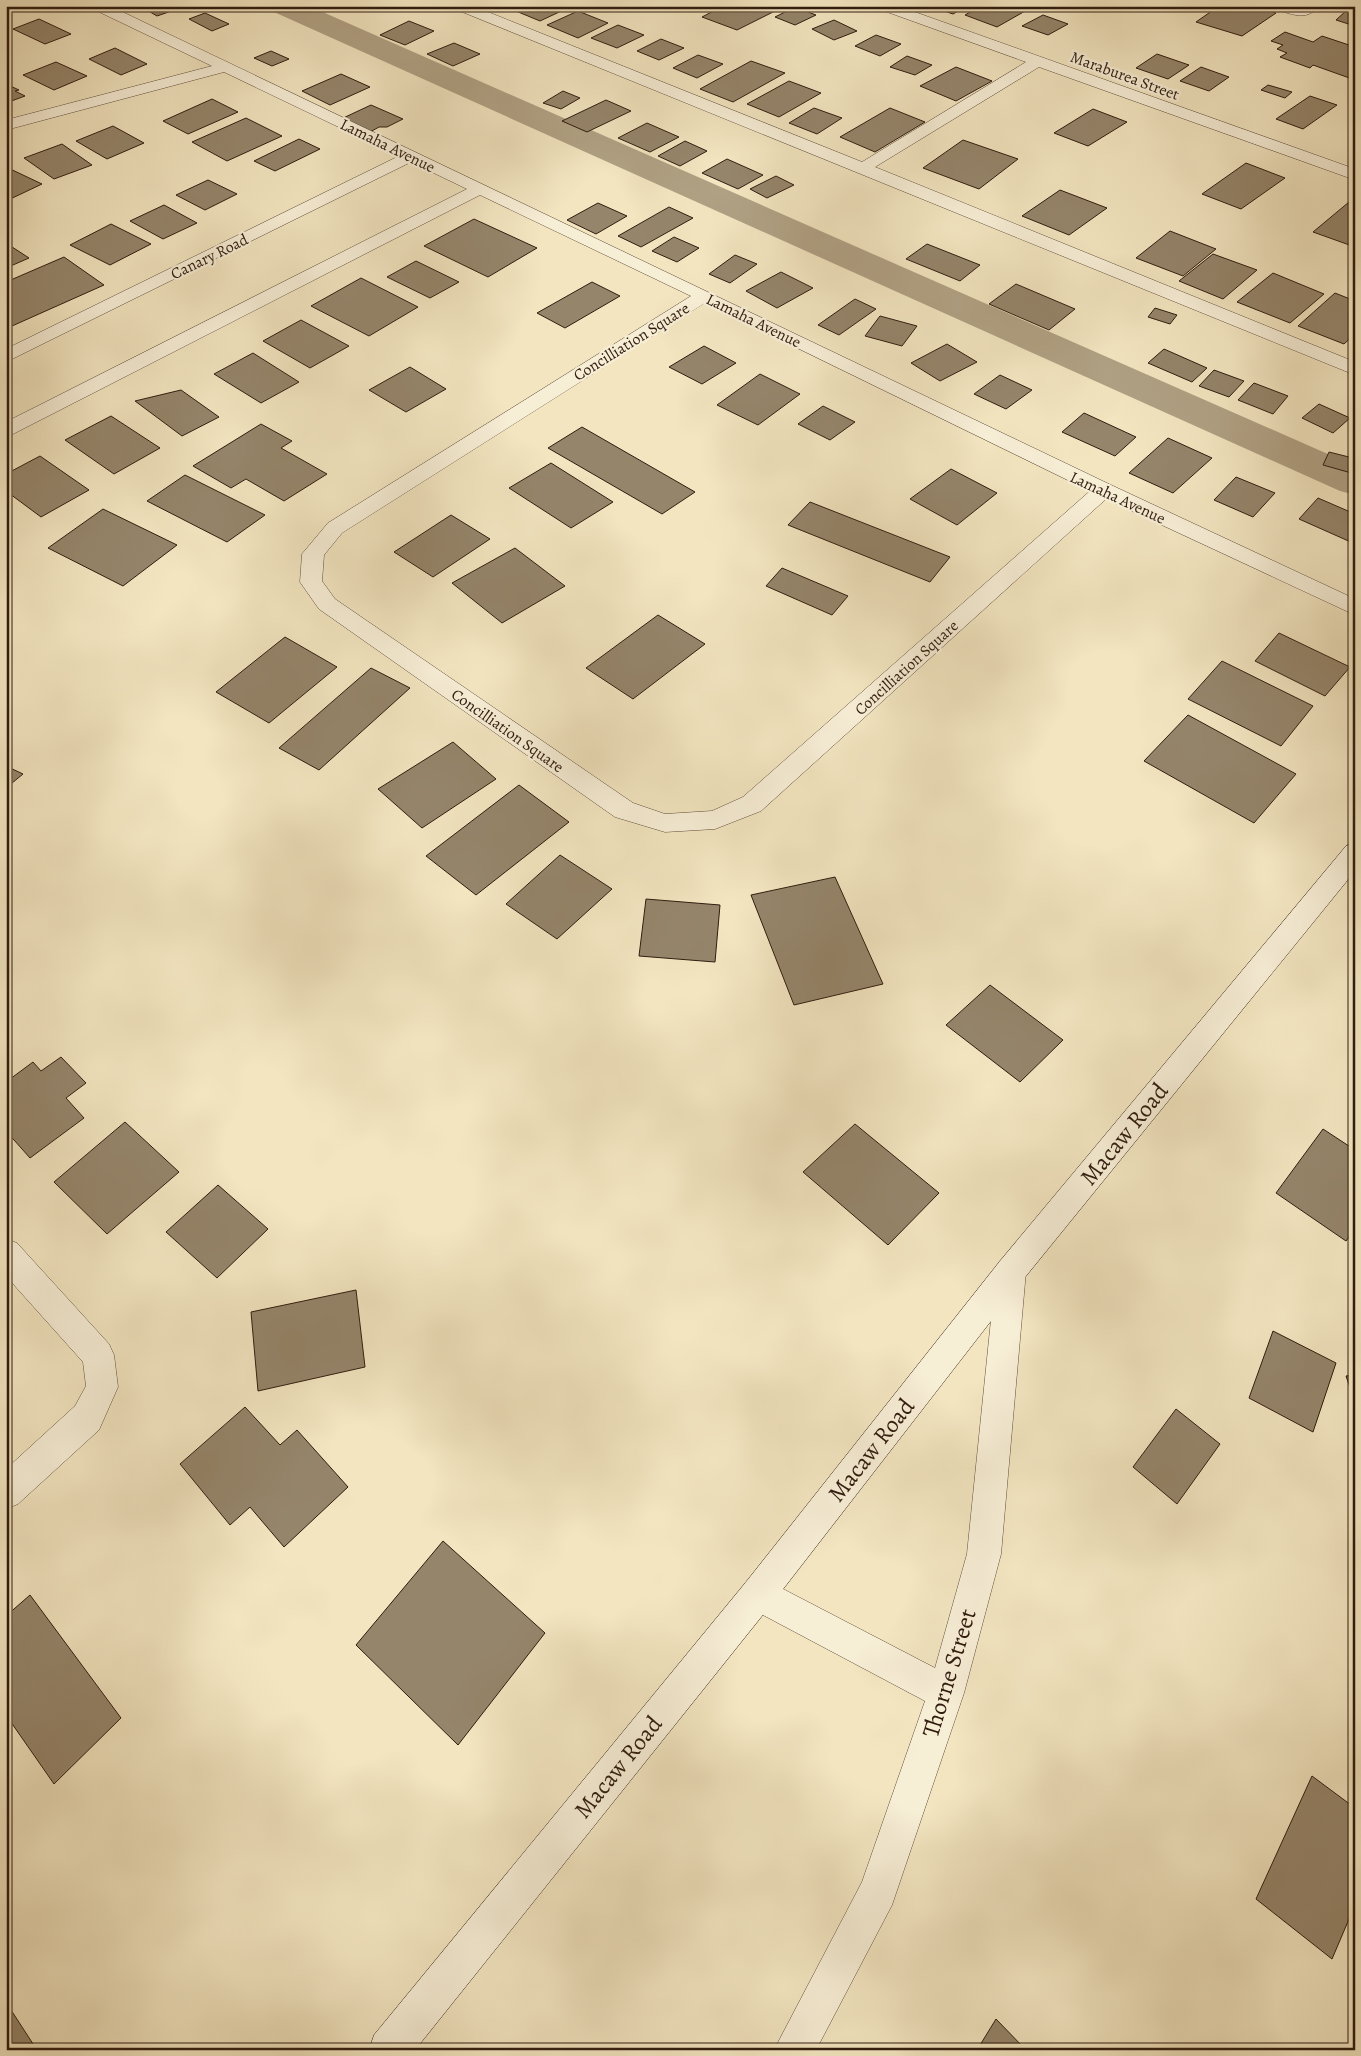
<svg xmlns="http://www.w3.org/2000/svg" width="1361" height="2056" font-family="Alegreya,serif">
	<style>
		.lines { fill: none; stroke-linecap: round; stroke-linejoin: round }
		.canal { fill: #b0a184; fill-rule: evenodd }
		.building { fill: #95856b; stroke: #301c0f }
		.street-casing { stroke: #604e3b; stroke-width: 1 }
		.secondary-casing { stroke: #301c0f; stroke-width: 1 }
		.street { fill: #f7eed6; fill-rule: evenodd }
		.secondary { fill: #f7eed6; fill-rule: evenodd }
		.labels { text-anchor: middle; stroke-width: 4.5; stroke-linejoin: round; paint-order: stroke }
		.far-street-label { font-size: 16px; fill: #301c0f; stroke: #f7eed6 }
		.near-street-label { font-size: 24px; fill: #301c0f; stroke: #f7eed6 }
	</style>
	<rect width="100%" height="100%" fill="#f2e5c0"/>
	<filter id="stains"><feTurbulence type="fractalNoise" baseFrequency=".004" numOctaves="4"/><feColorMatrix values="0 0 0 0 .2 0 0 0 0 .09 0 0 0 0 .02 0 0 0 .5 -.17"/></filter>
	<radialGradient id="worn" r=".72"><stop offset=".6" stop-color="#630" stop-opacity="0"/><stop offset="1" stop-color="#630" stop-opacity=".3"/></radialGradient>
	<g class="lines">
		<path class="canal" d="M270,6H309L1355,466V495L1340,491L274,12Z"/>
	</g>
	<path class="building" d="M140,6H186L157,16Z
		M519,6H572L540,21L511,9Z
		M723,6H785L737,30L702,17Z
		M929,6H967L953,14Z
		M981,6H1034L997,27L965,15Z
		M1219,6H1254L1276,13L1242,36L1196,22Z
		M795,7L816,15L795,25L775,17Z
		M1347,10L1355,12V26L1336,20Z
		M578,11L608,23L578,38L547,25Z
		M205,13L229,24L212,31L189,19Z
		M1043,15L1068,24L1048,35L1022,26Z
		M39,19L71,34L45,44L13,29Z
		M834,20L857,31L834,40L812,29Z
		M409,21L434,31L405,45L380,35Z
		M618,25L644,35L617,48L591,38Z
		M1285,32L1313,42L1322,36L1355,47L1351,51L1355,53V80L1313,65L1310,68L1280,57L1287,53L1277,49L1283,45L1271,41Z
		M876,35L901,44L880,56L855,46Z
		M661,39L684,48L659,60L637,51Z
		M454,43L480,54L453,66L427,54Z
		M115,48L147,64L121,75L89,59Z
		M271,51L289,59L272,66L254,58Z
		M1157,54L1189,65L1168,79L1136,68Z
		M698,55L723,64L697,78L673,68Z
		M907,56L932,65L915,75L890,67Z
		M751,61L785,73L733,102L700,89Z
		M56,62L87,76L54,90L23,75Z
		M956,67L992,81L956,101L920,86Z
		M1201,67L1229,77L1209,91L1180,81Z
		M341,74L370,87L330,105L302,91Z
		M789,81L821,93L779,117L747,104Z
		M6,84L19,90L15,91L25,96L6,103Z
		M1268,85L1292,92L1285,98L1261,90Z
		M563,91L580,98L561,109L543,103Z
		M1310,96L1337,105L1303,129L1276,119Z
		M212,99L238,112L188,134L163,121Z
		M606,100L631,111L587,132L562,121Z
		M371,105L403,119L387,127H379L370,132L341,119Z
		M814,108L842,118L817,134L789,123Z
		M890,108L925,122L875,152L840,137Z
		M1093,109L1127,122L1088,146L1054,133Z
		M246,118L282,136L227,161L192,142Z
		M647,123L679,137L650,152L618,138Z
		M113,126L144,143L107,159L76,141Z
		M299,139L320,149L275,171L254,161Z
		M963,140L1018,159L979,189L923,168Z
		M685,141L707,151L680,166L658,156Z
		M62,144L92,165L54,179L24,158Z
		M727,159L763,175L738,189L702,173Z
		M1246,163L1285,178L1241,209L1202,194Z
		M6,167L42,184L6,201Z
		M776,176L794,185L767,198L750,189Z
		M208,180L237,194L205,210L176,195Z
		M1060,190L1107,208L1069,235L1022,216Z
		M1349,202L1355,204V247L1313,232Z
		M598,203L627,216L596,234L567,220Z
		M164,205L197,223L163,239L130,221Z
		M669,207L693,218L641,247L618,236Z
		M474,219L537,248L488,277L424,246Z
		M111,224L151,244L110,265L70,245Z
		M1170,231L1216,249L1183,276L1136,258Z
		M674,237L699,248L677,262L652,251Z
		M6,243L29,258L6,268Z
		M927,244L980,265L960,281L906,259Z
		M1213,254L1257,270L1223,299L1179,281Z
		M735,255L757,264L730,283L709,274Z
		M64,257L104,285L12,326L6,322V282Z
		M416,261L459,282L430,298L387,277Z
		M781,272L813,288L777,308L746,291Z
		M1273,273L1324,294L1290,323L1237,302Z
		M361,278L418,307L369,336L311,306Z
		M592,282L620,296L565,328L537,313Z
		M1016,284L1075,309L1049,330L989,304Z
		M1335,293L1355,301V334L1344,344L1298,326Z
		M855,299L876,309L839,335L818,325Z
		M1155,308L1177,315L1170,324L1148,317Z
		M880,316L917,326L902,346L865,336Z
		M301,320L349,346L310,368L263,341Z
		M947,344L977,362L940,381L911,363Z
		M704,346L736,363L702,384L669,367Z
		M1164,349L1207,368L1192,382L1148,363Z
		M253,353L299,382L261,403L214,374Z
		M410,367L446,389L406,412L369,390Z
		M1214,370L1244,381L1229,397L1199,386Z
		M760,374L800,394L758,425L717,405Z
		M1000,375L1032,390L1006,409L974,394Z
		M1254,383L1288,396L1273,414L1238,400Z
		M181,390L219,417L182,436L135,401Z
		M1319,404L1350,418L1333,433L1302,418Z
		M823,406L855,422L830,440L798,424Z
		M1084,413L1136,437L1115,456L1062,432Z
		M111,416L160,448L114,474L65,440Z
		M261,424L292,441L281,448L327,474L284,501L246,479L231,488L193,466Z
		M582,427L695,492L662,514L548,448Z
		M1168,438L1212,458L1173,493L1129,473Z
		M1355,444V474L1323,465L1329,452L1349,457Z
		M40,456L89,490L41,517L6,491V474Z
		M551,463L613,502L571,528L509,488Z
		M951,469L997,493L957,525L910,499Z
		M185,475L265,515L227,542L147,501Z
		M1236,477L1275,493L1253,517L1214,500Z
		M1318,498L1355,514V541L1353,543L1299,519Z
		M810,502L950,557L930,582L788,525Z
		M103,509L177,545L123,586L48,548Z
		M451,515L490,539L433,577L394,552Z
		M515,548L565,586L502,623L452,583Z
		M782,568L848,596L832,615L766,586Z
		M658,615L705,644L633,699L586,668Z
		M1279,633L1350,667L1325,696L1255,661Z
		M285,637L337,667L269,723L216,692Z
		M1222,661L1313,706L1281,746L1188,699Z
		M371,668L410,688L319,770L279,748Z
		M1188,715L1296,774L1254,823L1144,761Z
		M453,742L496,779L422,828L378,789Z
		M6,766L23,774L6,788Z
		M519,785L569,822L476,895L426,856Z
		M560,855L612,889L557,939L506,904Z
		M835,877L883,984L794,1005L751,895Z
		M646,899L720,905L715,962L639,956Z
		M990,985L1063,1040L1020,1082L946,1025Z
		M61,1057L86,1083L66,1098L84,1118L30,1158L6,1131V1082L33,1062L41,1071Z
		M125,1122L179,1172L107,1234L54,1182Z
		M855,1124L939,1193L888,1245L803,1172Z
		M1323,1129L1355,1150V1229L1346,1241L1276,1193Z
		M218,1185L268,1229L217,1278L166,1232Z
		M356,1290L365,1367L258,1391L251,1312Z
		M1273,1331L1336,1363L1313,1432L1249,1398Z
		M1355,1375V1402L1346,1376Z
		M245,1407L280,1445L297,1430L348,1487L284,1547L250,1507L230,1525L180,1464Z
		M1176,1409L1220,1444L1177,1504L1133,1467Z
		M443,1541L545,1633L458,1745L356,1645Z
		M30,1595L121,1718L54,1784L6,1715V1616Z
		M1312,1776L1355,1808V1905L1332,1959L1256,1899Z
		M11,2010L37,2050H6V2015Z
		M996,2019L1026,2050H977Z"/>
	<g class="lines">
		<defs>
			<path id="street" d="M91,6H110L1111,485L1355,599V615L1106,499L761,811L715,829L665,832L615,817L319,609L300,582L302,554L328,523L691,296L480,195L13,434L6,436V422L467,189L411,162L6,362V349L399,156L224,72L6,130V120L212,66L93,9ZM705,303L1090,491L743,797L712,811L665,814L633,803L335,599L322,581L324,555L342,533Z
				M453,6H473L862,162L1026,62L879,9L877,6H898L1355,169V180L1039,67L875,167L1355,362V375L455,9Z
				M1273,6L1300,8L1319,6C1306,22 1292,14 1275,9Z
				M6,1239L17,1243L109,1344L114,1355L118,1387L99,1430L18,1504L6,1509V1469L75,1406L86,1386L83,1362L6,1276Z
				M1011,1256L1022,1261L1026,1271L1001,1554L964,1693L892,1905L816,2050H774L862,1882L925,1701L746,1606L740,1594L746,1582L758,1576L935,1668L967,1554L996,1271L1000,1261Z"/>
			<path id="secondary" d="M1355,843V871L1022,1281L770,1606L415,2050H369L374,2035L746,1582L1000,1261L1346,846Z"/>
		</defs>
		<use href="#street" class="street-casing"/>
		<use href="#secondary" class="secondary-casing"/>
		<use href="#street" class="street"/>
		<use href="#secondary" class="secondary"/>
	</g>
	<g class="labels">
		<g class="far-street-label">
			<text transform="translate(1125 75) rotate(20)" y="6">Maraburea Street</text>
			<text transform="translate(388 145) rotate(26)" y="6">Lamaha Avenue</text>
			<text transform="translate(209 256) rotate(-26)" y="6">Canary Road</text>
			<text transform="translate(754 320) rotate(26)" y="6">Lamaha Avenue</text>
			<text transform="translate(631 341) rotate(-32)" y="6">Concilliation Square</text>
			<text transform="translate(1118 497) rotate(25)" y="6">Lamaha Avenue</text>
			<text transform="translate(906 667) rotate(-42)" y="6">Concilliation Square</text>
			<text transform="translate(508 730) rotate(35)" y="6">Concilliation Square</text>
		</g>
		<g class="near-street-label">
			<text transform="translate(1124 1134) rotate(-51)" y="8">Macaw Road</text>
			<text transform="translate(871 1450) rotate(-52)" y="8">Macaw Road</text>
			<text transform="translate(949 1673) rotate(-73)" y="8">Thorne Street</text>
			<text transform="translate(618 1767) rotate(-51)" y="8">Macaw Road</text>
		</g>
	</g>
	<rect width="1361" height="2056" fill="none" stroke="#f2e5c0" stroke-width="25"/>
	<rect x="8" y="8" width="1346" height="2041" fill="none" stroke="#301c0f" stroke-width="2.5"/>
	<rect x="12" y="12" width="1336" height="2031" fill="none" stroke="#301c0f"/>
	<rect width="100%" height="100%" filter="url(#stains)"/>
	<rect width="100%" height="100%" fill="url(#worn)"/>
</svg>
